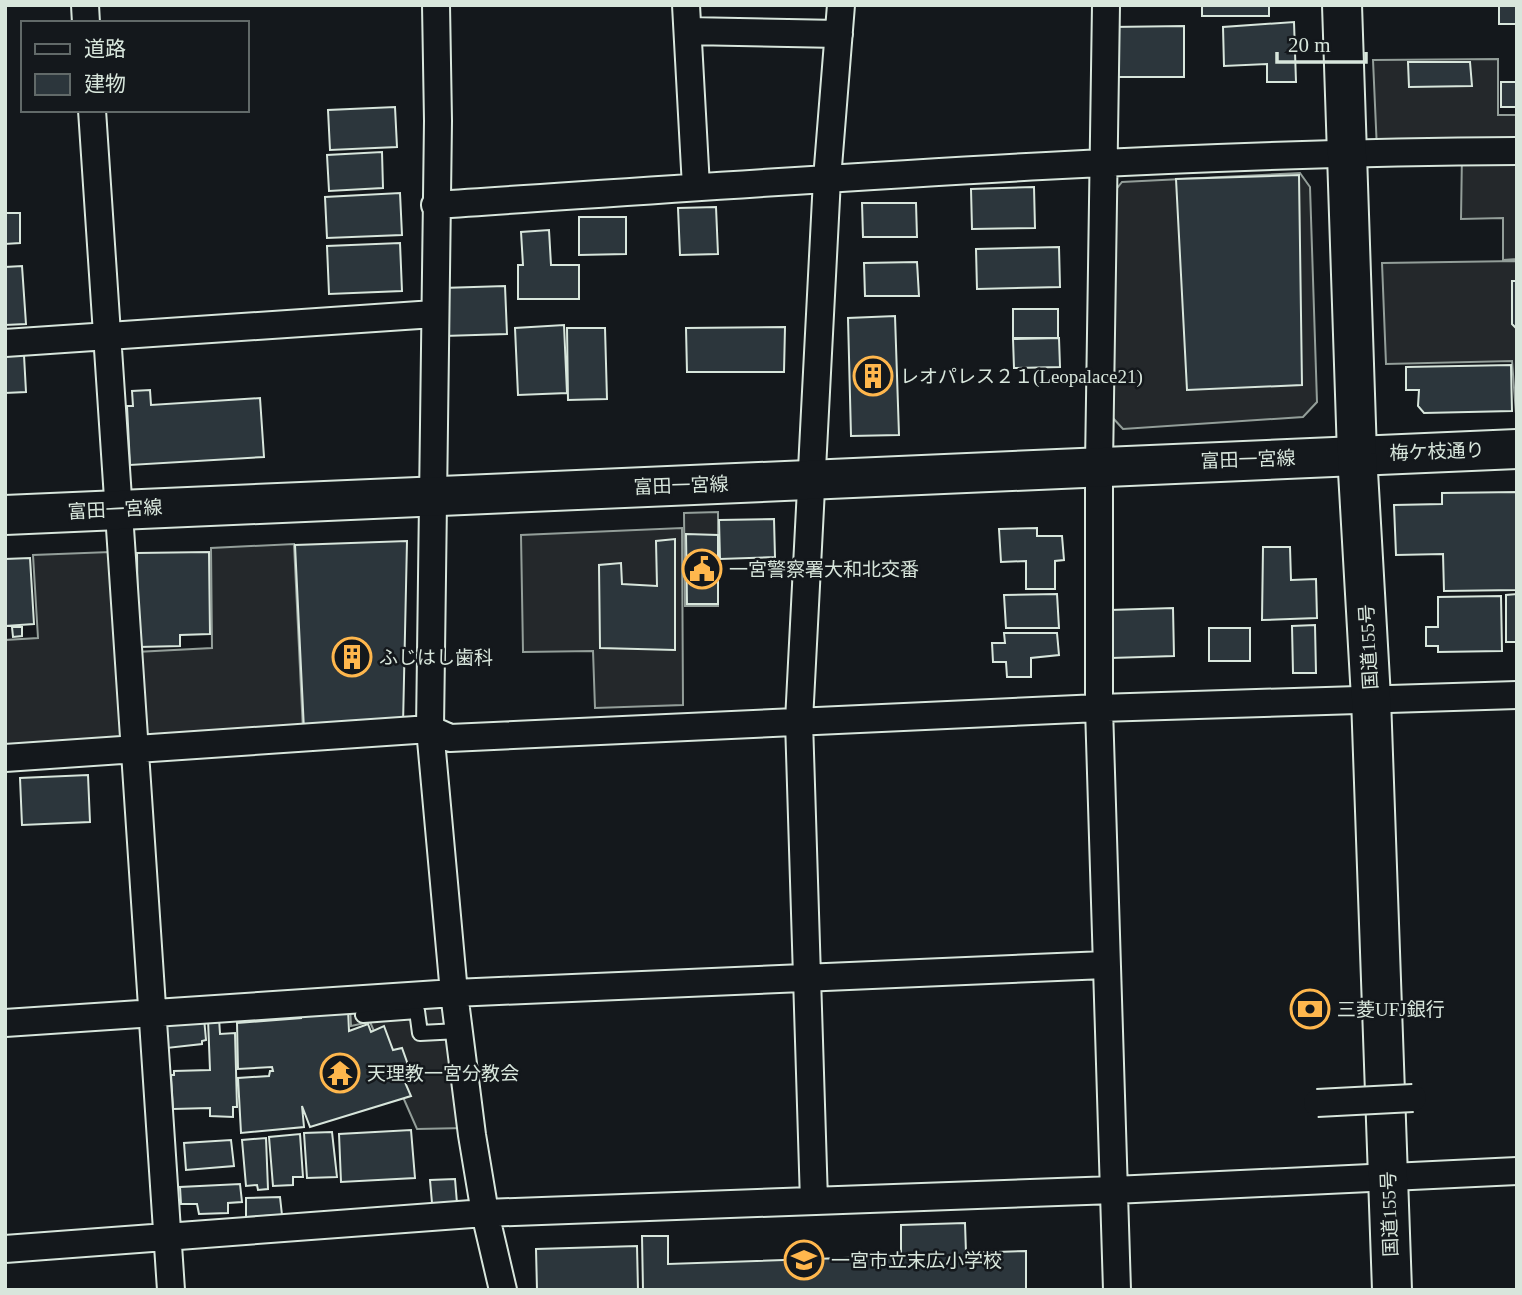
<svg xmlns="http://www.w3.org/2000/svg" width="1522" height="1295" font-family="'Times New Roman','Noto Sans JP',serif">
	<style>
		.parking { fill: #24282b; stroke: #939e99; stroke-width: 2 }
		.building { fill: #2c363c; stroke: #d8e6dc; stroke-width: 2 }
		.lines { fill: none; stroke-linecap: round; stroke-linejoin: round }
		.lane-casing { stroke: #d8e6dc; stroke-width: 18 }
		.street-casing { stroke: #d8e6dc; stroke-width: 30 }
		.secondary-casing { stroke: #d8e6dc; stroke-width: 42 }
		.highway-casing { stroke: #d8e6dc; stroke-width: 42 }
		.lane { stroke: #14181c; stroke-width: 14 }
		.street { stroke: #14181c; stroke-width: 26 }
		.secondary { stroke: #14181c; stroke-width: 38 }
		.highway { stroke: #14181c; stroke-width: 38 }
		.street-bridge-casing { stroke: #d8e6dc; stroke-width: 30; stroke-linecap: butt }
		.street-bridge { stroke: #14181c; stroke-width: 26 }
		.labels { text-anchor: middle; stroke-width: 5; stroke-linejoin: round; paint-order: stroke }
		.poi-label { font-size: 19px; fill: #d8e6dc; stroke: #14181c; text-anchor: start }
		.street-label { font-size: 19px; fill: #d8e6dc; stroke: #14181c }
	</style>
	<rect width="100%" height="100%" fill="#14181c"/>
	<path class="parking" d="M1498,59V115H1517V150H1377L1373,60Z
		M1462,153H1517V259L1503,260V218L1461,219Z
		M1300,173L1310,187L1317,402L1303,417L1123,429L1112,417L1114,192L1122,182Z
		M1517,261V427L1512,361L1386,364L1382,263Z
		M718,512V606H685L684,513Z
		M682,528L683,705L595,708L593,651L523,652L521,535Z
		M294,544L303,731L143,742L136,652L212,648L211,548Z
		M110,552L122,744L5,751V640L38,638L33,555Z
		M448,999L465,1128L417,1129L370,1022L351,1026L350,1006Z"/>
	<path class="building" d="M1202,5H1269V16H1202Z
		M1499,5H1517V24H1499Z
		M1294,22L1296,82H1267V64L1224,66L1223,27Z
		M1184,26V77H1111V27Z
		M1408,62H1470L1472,86L1409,87Z
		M1501,82H1517V107H1501Z
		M395,107L397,147L330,150L328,110Z
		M382,152L383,188L329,191L327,155Z
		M1299,175L1302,385L1187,390L1176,179Z
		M1034,187L1035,228L972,229L971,189Z
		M400,193L402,235L327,238L325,197Z
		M862,203H916L917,237H863Z
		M716,207L718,254L680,255L678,208Z
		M5,213H20V243L5,244Z
		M579,217H626V254L579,255Z
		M549,230L551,265H579V299H518V265H523L521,232Z
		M400,243L402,291L329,294L327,246Z
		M1059,247L1060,287L977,289L976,249Z
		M917,262L919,296H865L864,263Z
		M22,266L26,324L5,325V267Z
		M1512,281H1517V329L1512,324Z
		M505,286L507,334L444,336L442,288Z
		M1013,309H1058V338H1013Z
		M895,316L899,435L851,436L848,318Z
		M564,325L567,393L518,395L515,328Z
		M785,327L784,372H687L686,328Z
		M567,328H605L607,399L568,400Z
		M1059,338L1060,367L1014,368L1013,339Z
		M24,355L26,392L5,393V356Z
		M1511,365L1512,411L1424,413L1418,406L1419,390H1406V367Z
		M150,390L151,405L260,398L264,457L130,465L127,406H133L132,391Z
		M1517,492V590L1444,591L1443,554L1396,555L1394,505L1442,504V493Z
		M774,519L775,557L720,559L719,520Z
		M1037,528V536H1062L1064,560L1055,561V589H1026V561L1001,562L999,529Z
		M686,534L718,535V604H687Z
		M675,539V650L600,648L599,565L621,563L622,584L657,586L656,541Z
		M407,541L403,725L304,730L295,545Z
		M1263,547H1290L1291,580L1316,579L1317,618L1262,620Z
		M209,552L210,634L180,635V646L138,647L137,553Z
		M30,558L34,624L5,626V559Z
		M1057,594L1059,628H1006L1004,595Z
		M1517,594V642H1506V595Z
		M1501,596L1502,651L1438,652V646H1426V627H1438V597Z
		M1173,608L1174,656L1111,658L1110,610Z
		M1315,625L1316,673H1293L1292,626Z
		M12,627H22V636L13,637Z
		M1209,628H1250V661H1209Z
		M1004,633H1057L1059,655L1031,658V677H1007L1006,662H993L992,643H1005Z
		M88,775L90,822L22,825L20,778Z
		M348,1009L349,1031L368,1024L371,1032L384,1026L393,1050L402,1048L412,1076L404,1080L411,1096L310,1127L302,1106L304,1127L241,1133L238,1078L269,1076L270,1071H273L272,1067L238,1069L237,1023L301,1018V1012Z
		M204,1018L206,1040L202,1041V1044L167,1048L165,1022Z
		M219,1018L220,1034L235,1033L237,1107H233V1117L210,1116V1108L173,1109L171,1075H174V1071L210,1070L208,1019Z
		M411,1130L415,1178L341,1182L339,1134Z
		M332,1132L337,1177L307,1178L304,1133Z
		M300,1134L303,1177H293V1185L273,1186L269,1137Z
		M266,1138L268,1189L258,1190L257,1185L246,1186L242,1140Z
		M231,1140L234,1166L186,1170L184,1143Z
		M455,1179L457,1203H432L430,1180Z
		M240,1184L242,1202L228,1203V1213L199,1214L197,1204H181L180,1187Z
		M280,1197L282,1215L246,1217V1198Z
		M965,1223L966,1253L1026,1251V1290H643L642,1236H668V1264L901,1256V1225Z
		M637,1246L638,1290H537L536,1249Z"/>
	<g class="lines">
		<defs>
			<path id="lane" d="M363,1015L417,1011L420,1033L459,1031"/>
			<path id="street" d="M85,5L86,23
				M436,5L438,121L430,729L454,993L472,1135L485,1213L503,1290
				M686,5L696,187
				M1106,5L1099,465V708L1117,1290
				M688,31L839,34
				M92,110L171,1290
				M435,205C795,181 1156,153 1517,151
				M5,343L434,314
				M5,758L430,729L450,738L1099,708L1517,695
				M5,1023L454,993L1105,965
				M814,1201L799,721L827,179L841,5
				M5,1249L485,1213L1114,1190L1517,1171"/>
			<path id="secondary" d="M5,515L1517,449"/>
			<path id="highway" d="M1342,5L1357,454L1371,698L1392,1290"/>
		</defs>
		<use href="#lane" class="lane-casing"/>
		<use href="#street" class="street-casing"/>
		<use href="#secondary" class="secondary-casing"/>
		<use href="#highway" class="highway-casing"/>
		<use href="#lane" class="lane"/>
		<use href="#street" class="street"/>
		<use href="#secondary" class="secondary"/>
		<use href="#highway" class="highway"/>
		<defs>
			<path id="street-bridge" d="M1317,1103L1413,1098"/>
		</defs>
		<use href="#street-bridge" class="street-bridge-casing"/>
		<use href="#street-bridge" class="street-bridge"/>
	</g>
	<defs>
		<symbol id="building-ring" viewBox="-11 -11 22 22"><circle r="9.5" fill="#14181c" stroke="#ffb74d" stroke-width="1.5"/><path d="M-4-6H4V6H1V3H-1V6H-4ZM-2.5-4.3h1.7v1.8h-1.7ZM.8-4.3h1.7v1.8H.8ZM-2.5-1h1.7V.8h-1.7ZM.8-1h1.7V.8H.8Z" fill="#ffb74d"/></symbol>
		<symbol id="civic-ring" viewBox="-11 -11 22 22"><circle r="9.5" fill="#14181c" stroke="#ffb74d" stroke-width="1.5"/><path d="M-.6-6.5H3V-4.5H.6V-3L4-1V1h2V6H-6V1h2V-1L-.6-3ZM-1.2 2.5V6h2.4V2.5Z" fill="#ffb74d"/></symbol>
		<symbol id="bank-ring" viewBox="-11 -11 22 22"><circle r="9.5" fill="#14181c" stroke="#ffb74d" stroke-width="1.5"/><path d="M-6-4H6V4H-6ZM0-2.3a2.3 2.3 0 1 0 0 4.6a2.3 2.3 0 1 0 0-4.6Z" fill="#ffb74d"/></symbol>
		<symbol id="temple-ring" viewBox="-11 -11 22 22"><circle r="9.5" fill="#14181c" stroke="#ffb74d" stroke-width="1.5"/><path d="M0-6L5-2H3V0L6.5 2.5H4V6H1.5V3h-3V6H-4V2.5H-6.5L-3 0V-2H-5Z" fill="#ffb74d"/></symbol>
		<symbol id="school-ring" viewBox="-11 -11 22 22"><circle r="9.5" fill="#14181c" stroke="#ffb74d" stroke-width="1.5"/><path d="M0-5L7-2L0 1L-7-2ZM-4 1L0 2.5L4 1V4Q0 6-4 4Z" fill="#ffb74d"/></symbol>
	</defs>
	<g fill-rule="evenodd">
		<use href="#building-ring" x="851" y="354" width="44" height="44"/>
		<use href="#civic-ring" x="680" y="547" width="44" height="44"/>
		<use href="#building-ring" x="330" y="635" width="44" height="44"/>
		<use href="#bank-ring" x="1288" y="987" width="44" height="44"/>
		<use href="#temple-ring" x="318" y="1051" width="44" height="44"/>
		<use href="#school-ring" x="782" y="1238" width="44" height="44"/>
	</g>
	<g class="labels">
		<g class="poi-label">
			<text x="900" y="383">レオパレス２１(Leopalace21)</text>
			<text x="729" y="576">一宮警察署大和北交番</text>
			<text x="379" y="664">ふじはし歯科</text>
			<text x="1337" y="1016">三菱UFJ銀行</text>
			<text x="367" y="1080">天理教一宮分教会</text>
			<text x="831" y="1267">一宮市立末広小学校</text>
		</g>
		<g class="street-label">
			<text transform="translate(1437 451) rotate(-2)" y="7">梅ケ枝通り</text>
			<text transform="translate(1248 459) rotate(-2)" y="7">富田一宮線</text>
			<text transform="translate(681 485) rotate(-2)" y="7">富田一宮線</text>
			<text transform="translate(115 509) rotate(-3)" y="7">富田一宮線</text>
			<text transform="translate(1368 647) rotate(-93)" y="7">国道155号</text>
			<text transform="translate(1389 1214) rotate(-92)" y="7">国道155号</text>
		</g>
	</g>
	<rect width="1522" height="1295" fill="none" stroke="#d8e6dc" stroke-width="14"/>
	<rect x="21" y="21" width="228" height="91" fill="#14181c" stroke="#626a69" stroke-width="2"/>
	<rect x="35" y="44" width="35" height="10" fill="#14181c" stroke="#626a69" stroke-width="2"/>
	<text x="84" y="56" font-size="21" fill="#d8e6dc">道路</text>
	<rect x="35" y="74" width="35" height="21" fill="#2c363c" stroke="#626a69" stroke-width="2"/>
	<text x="84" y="91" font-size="21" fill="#d8e6dc">建物</text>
	<path d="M1277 52v10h89v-10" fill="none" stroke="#d8e6dc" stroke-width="3.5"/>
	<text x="1288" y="52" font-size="21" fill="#d8e6dc" stroke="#14181c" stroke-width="5" paint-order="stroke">20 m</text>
</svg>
